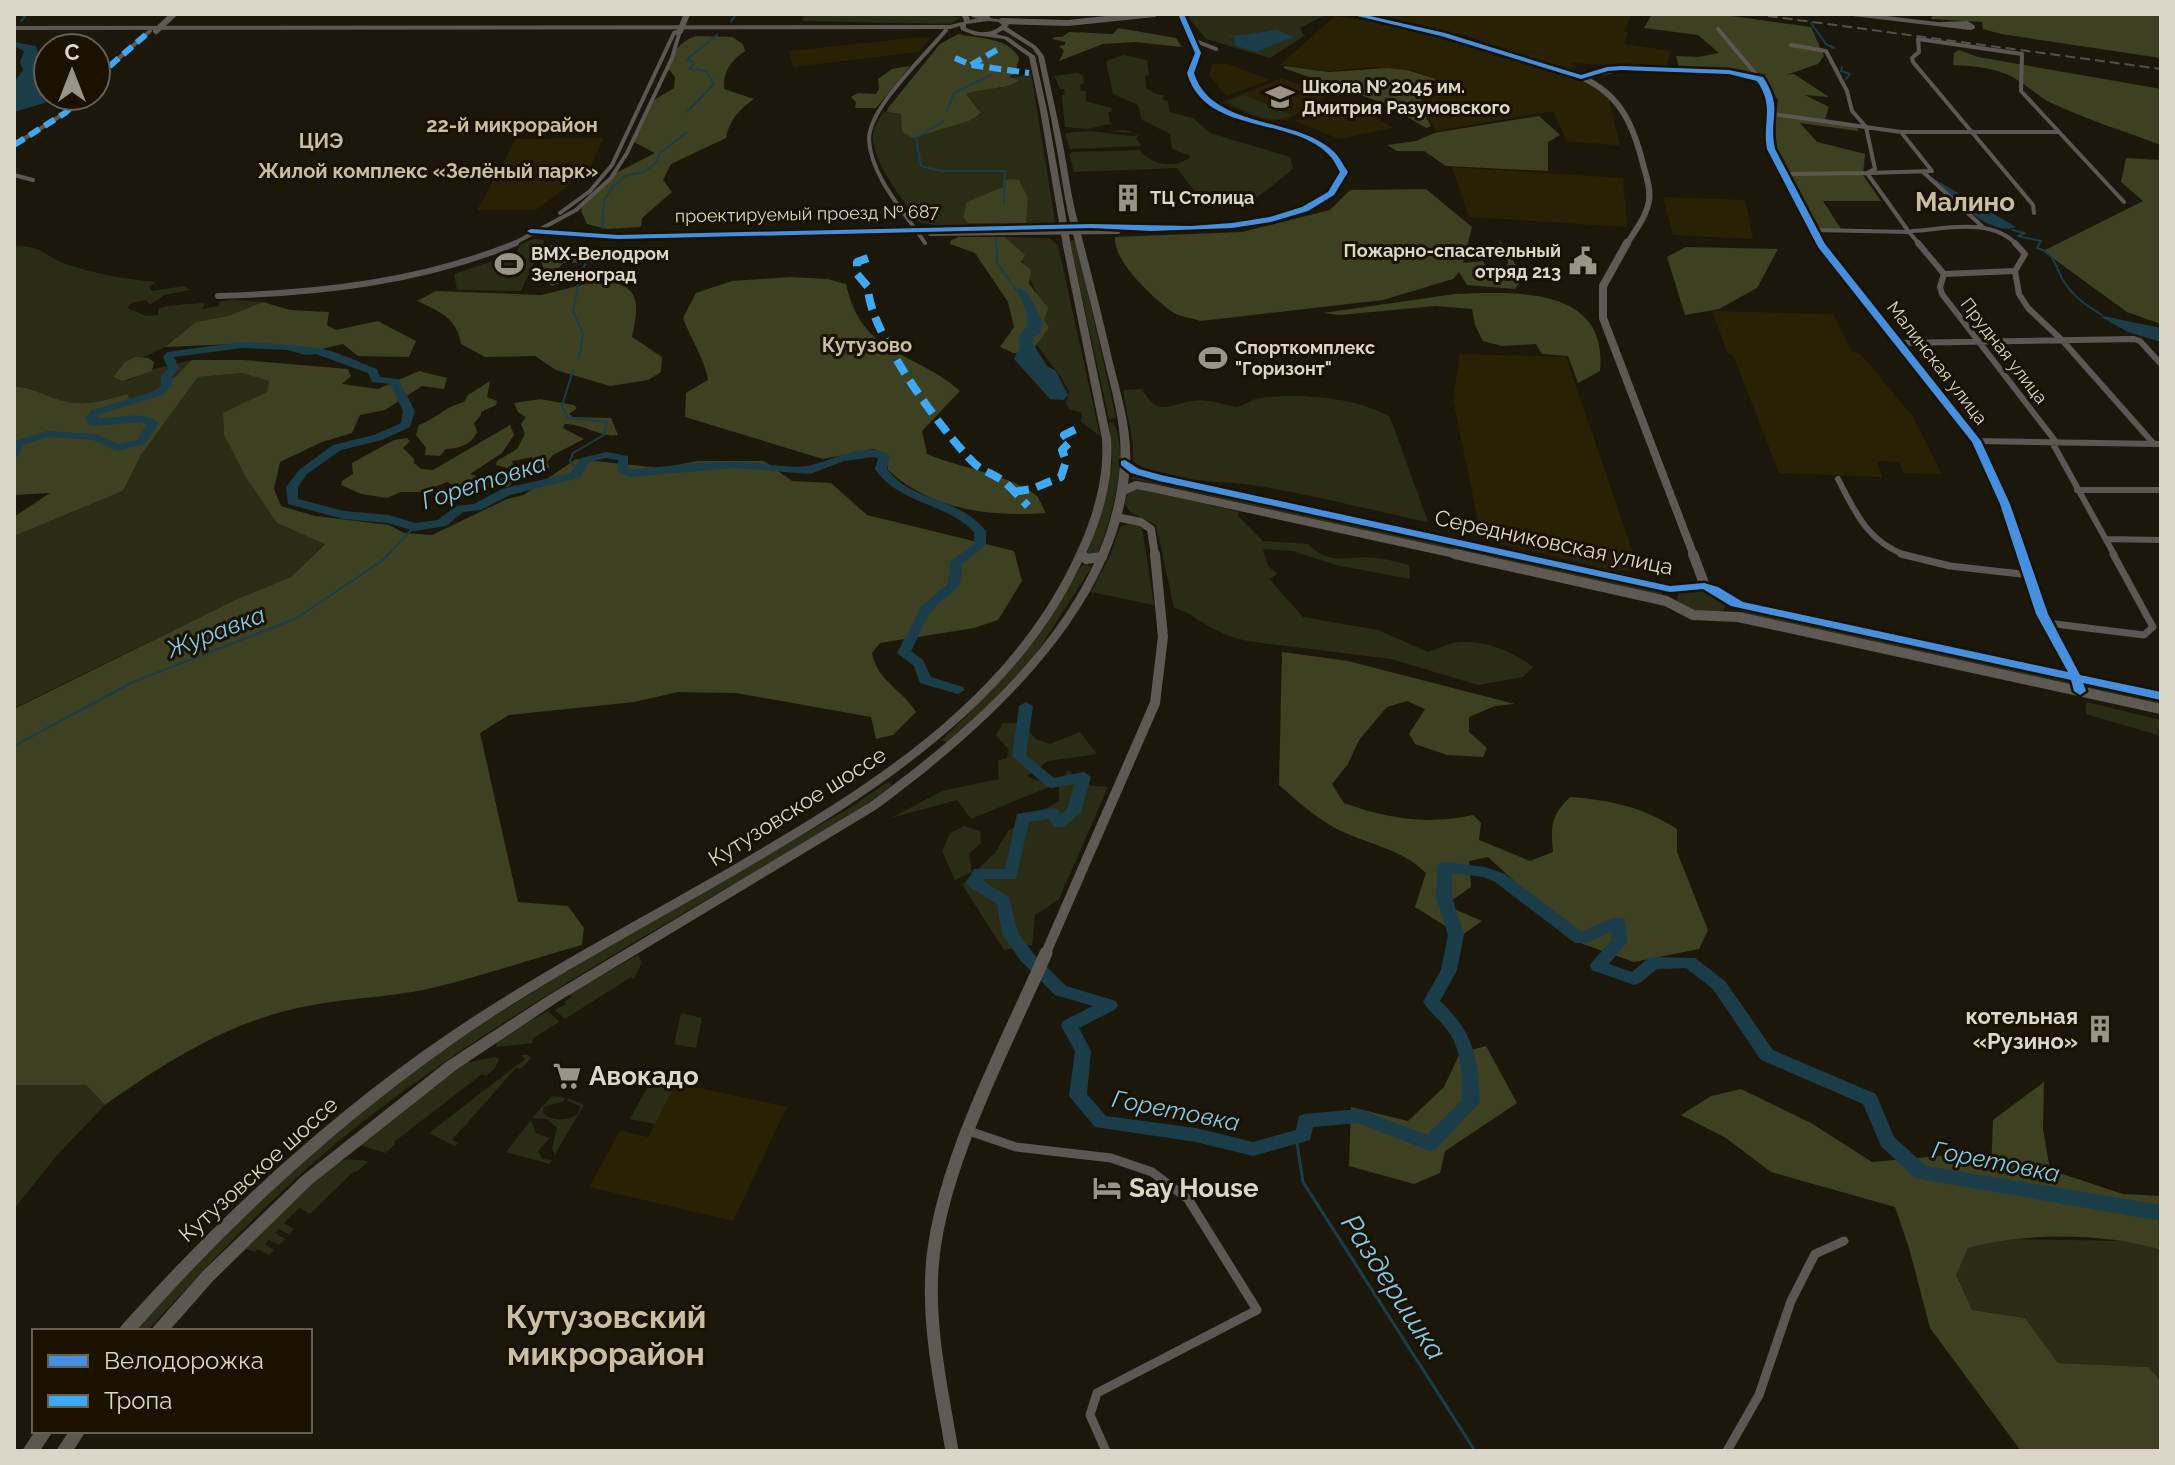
<svg xmlns="http://www.w3.org/2000/svg" width="2175" height="1465" font-family="Raleway,sans-serif">
	<style>
		.built { fill: #292103 }
		.green { fill: #2a2c16 }
		.forest { fill: #3e4022 }
		.water { fill: #1b3d4a }
		.lines { fill: none; stroke-linecap: round; stroke-linejoin: round }
		.stream-far1 { stroke: #1b3d4a; stroke-width: 2 }
		.stream { stroke: #1b3d4a; stroke-width: 3 }
		.river { fill: #1b3d4a; fill-rule: evenodd }
		.street-far3 { stroke: #5c5753; stroke-width: 4 }
		.street-far2 { stroke: #5c5753; stroke-width: 6 }
		.street-far1 { stroke: #5c5753; stroke-width: 7 }
		.street { stroke: #5c5753; stroke-width: 9 }
		.secondary-far3 { stroke: #5f5953; stroke-width: 6 }
		.secondary-far2 { stroke: #5f5953; stroke-width: 8 }
		.secondary-far1 { stroke: #5f5953; stroke-width: 10 }
		.secondary { stroke: #5f5953; stroke-width: 13 }
		.primary { fill: #5c5751; fill-rule: evenodd }
		.rail { stroke: #55504a; stroke-width: 2; stroke-dasharray: 10 5; stroke-linecap: butt }
		.quiet-far1 { stroke: #3fa9f5; stroke-width: 6; stroke-dasharray: 12 6; stroke-linecap: butt }
		.quiet { stroke: #3fa9f5; stroke-width: 8; stroke-dasharray: 16 8; stroke-linecap: butt }
		.cycleway-casing { stroke: #191200; stroke-width: 5 }
		.cycleway { fill: #468fdf; fill-rule: evenodd }
		.labels { text-anchor: middle; stroke-width: 6; stroke-linejoin: round; paint-order: stroke }
		.far-poi-label { font-size: 18px; font-weight: bold; fill: #dbd6c8; stroke: #191200; text-anchor: start }
		.far-street-label { font-size: 18px; fill: #dbd6c8; stroke: #191200 }
		.far-neighbourhood-label { font-size: 20px; font-weight: bold; fill: #c8bfa2; stroke: #191200 }
		.street-label { font-size: 22px; fill: #dbd6c8; stroke: #191200 }
		.poi-label { font-size: 22px; font-weight: bold; fill: #dbd6c8; stroke: #191200; text-anchor: end }
		.water-label { font-size: 24px; font-style: italic; fill: #84c9e6; stroke: #191200 }
		.far-district-label { font-size: 26px; font-weight: bold; fill: #c8bfa2; stroke: #191200 }
		.near-poi-label { font-size: 26px; font-weight: bold; fill: #dbd6c8; stroke: #191200; text-anchor: start }
		.near-water-label { font-size: 28px; font-style: italic; fill: #84c9e6; stroke: #191200 }
		.near-quarter-label { font-size: 32px; font-weight: bold; fill: #c8bfa2; stroke: #191200 }
	</style>
	<rect width="100%" height="100%" fill="#1b180b"/>
	<path class="built" d="M1374,14H1632L1624,31L1628,32L1624,44L1671,51L1666,68L1571,63L1577,67L1572,71L1466,36Z
		M1335,16L1391,24L1458,41L1583,81L1608,94L1620,145L1567,142L1553,111L1436,131L1420,105L1437,79L1412,70L1374,67L1329,71L1280,65Z
		M921,37L930,38L919,52L793,67L789,51Z
		M1213,64H1228L1270,80L1226,96L1209,75Z
		M1282,78L1328,95L1288,120H1262L1221,102Z
		M1329,100L1373,116L1393,128L1339,139L1295,121Z
		M603,138L590,169L536,210H477L516,139Z
		M1452,167L1623,178L1627,227L1469,217Z
		M1663,197L1745,200L1753,239L1673,235Z
		M1712,311L1833,314L1852,352L1860,353L1913,417L1942,474L1904,473L1899,462L1877,461L1882,477L1779,473L1733,355L1727,352Z
		M1460,354L1566,357L1639,571L1612,570L1482,540L1453,400Z
		M677,1083L787,1107L733,1221L589,1187L620,1131L648,1137Z"/>
	<path class="green" d="M944,14L961,18L950,24L802,21L804,15Z
		M1185,14H1327L1300,28L1304,36L1270,58L1206,39Z
		M1124,55L1147,60L1149,75L1145,76L1146,88L1158,95H1164L1162,99L1168,101L1170,112L1193,118L1210,133L1290,157L1293,169L1258,197L1195,192L1177,168L1074,172L1069,154L1074,152L1140,150C1150,165 1177,170 1191,156L1172,149L1170,134L1142,120L1138,105L1113,94L1106,61Z
		M1031,73L1055,221L1052,225H934L918,222C904,201 866,155 874,129C875,124 880,118 883,112L901,114L913,138L969,121L980,112L965,94L977,89L1001,88C1014,68 1017,81 1031,73Z
		M1077,73L1082,75L1084,83L1080,85L1081,91H1086V101L1111,108L1112,112H1108L1110,123H1114L1087,129L1065,127L1062,95H1065L1064,89H1060L1054,76Z
		M1245,95L1292,115C1270,127 1247,111 1226,102Z
		M1125,130L1139,135L1136,138L1141,146L1070,149L1065,134C1087,127 1115,136 1137,136L1136,133L1108,131Z
		M1005,237L1049,238L1058,245L1100,436L1081,422L1082,413L1069,409L1066,403L1069,392C1061,373 1048,362 1037,345L1038,339L1046,333C1042,306 1025,255 1005,237Z
		M534,239L544,240L521,291L457,290L454,274L516,253L521,244Z
		M1072,240L1076,241L1116,418L1109,419L1070,242Z
		M14,246C45,246 41,255 66,264C95,274 124,279 155,282L149,287L152,291L184,286L190,290L164,295L150,305L146,300L132,303L127,308L146,316L158,315V309C172,304 190,304 205,303L202,309L219,306V302L231,300L263,302L228,316L196,322L165,347L134,362L120,374L126,381L154,369L192,360L175,377L131,406L127,394C102,401 82,408 57,399C43,394 29,386 14,387Z
		M242,373L270,381L267,393L223,413L224,435L246,478L277,523L325,543L291,577L235,600L14,708V536L123,491L141,455L198,377Z
		M1141,389C1160,416 1164,406 1191,401C1208,398 1222,405 1237,407C1246,405 1252,399 1260,398C1298,393 1357,397 1390,417L1428,522C1370,510 1311,494 1252,485C1218,480 1161,483 1133,461V444L1123,390Z
		M1113,422C1131,456 1110,519 1098,554L1087,555L1112,462L1109,423Z
		M1137,475L1663,590L1661,597L1130,478Z
		M1141,488L1239,512L1238,516L1263,541L1308,544C1332,568 1347,554 1376,558C1387,559 1398,562 1409,565L1410,579L1336,565L1293,551L1263,549L1268,566L1277,574L1269,579L1303,617L1378,630L1428,652C1437,649 1449,643 1459,642C1485,640 1514,652 1533,667L1523,677L1478,685L1391,659L1255,642C1241,640 1229,637 1216,630C1201,623 1190,612 1174,608L1156,525L1130,512L1125,504L1128,491Z
		M1133,523L1142,527L1154,605L1091,592L1111,554L1120,527Z
		M1087,564L1091,568L1034,657L1011,686L948,743L941,740C998,688 1043,632 1081,566Z
		M1699,587L1726,603L1723,611L1703,616L1677,601L1678,593Z
		M1742,607L2161,697V705L1741,615Z
		M2086,702L2161,720V736L2086,714Z
		M1003,723H1021L1036,739L1050,744L1080,732L1097,754L1048,761L1027,776L1051,786L971,819L957,800L891,818L942,791L999,779L998,761L1007,758L1009,750L996,735Z
		M1068,770L1084,785L1108,787L1059,899L1035,915L1032,945L1004,950L962,884L995,853L1008,831L1059,801V782Z
		M888,782L892,785L859,810C693,910 520,1001 365,1120C286,1181 215,1257 147,1331H134C198,1259 266,1185 341,1125C497,1002 675,909 846,810Z
		M964,826L980,831L981,843L969,854L972,872L955,880L942,851L950,833Z
		M638,955L642,962L634,979L631,977L565,1019L555,1010L566,1004L564,1002L572,997L569,994Z
		M548,1011L559,1022L532,1039L533,1043L497,1047L496,1040Z
		M681,1013L702,1018L696,1048L674,1044Z
		M521,1055H528L531,1058L521,1069L516,1068L452,1140L458,1143L455,1146L429,1133L525,1059Z
		M495,1057L499,1059L495,1068L486,1076L482,1074L394,1142L395,1144L385,1153L360,1145L361,1140L465,1063Z
		M652,1079L676,1084L655,1124L630,1119Z
		M14,1085H86L105,1105L58,1154L14,1209Z
		M552,1096L565,1098L564,1101L543,1107V1113C553,1122 567,1121 578,1114L580,1106L567,1101L568,1098L584,1105L555,1154L552,1149L557,1128L547,1119L532,1118Z
		M531,1120L536,1133L550,1138L538,1151L542,1159L552,1160L549,1164L506,1152Z
		M347,1159L368,1161L357,1172L354,1171L310,1214L299,1208L284,1223L294,1229L289,1235L279,1229L275,1233L285,1239L279,1245L269,1240L265,1244L274,1250L269,1255L258,1249L254,1252L245,1248L332,1164Z
		M2001,1239L2133,1241L2161,1250V1381L2147,1367L2058,1363L2025,1318L1972,1310L1955,1275L1968,1248Z"/>
	<path class="forest" d="M1652,14H1717L1811,27L1824,56L1818,64L1786,75L1794,74L1829,97L1805,95L1829,107L1825,119L1858,124V131L1800,123L1817,142L1865,154L1863,175L1881,201H1823L1841,229H1815L1772,140L1778,100L1761,75L1766,74L1679,68L1676,56L1698,57L1719,53L1698,35L1644,28Z
		M1933,14H2161V58L2001,34L1983,29L1982,22L1931,19Z
		M1118,28L1176,38L1182,47L1135,42L1103,44L1059,61L1064,51L1059,46L1065,45V42L1052,39L1055,37H1062L1069,32L1113,34Z
		M958,34C978,39 1009,37 1019,58L1015,74L1009,77L1019,80C1005,91 983,87 966,94L981,113L969,121L913,138L902,132L901,114L887,112L888,108L940,44Z
		M696,36L732,37L743,44L745,51C732,59 722,73 724,89L754,99C739,110 729,120 726,138L671,164L663,180L672,192L642,218L641,227L607,229L587,224L581,211L582,206L616,173L655,153L634,142L654,100L674,88L675,77L667,67C675,50 679,42 696,36Z
		M1959,50L1978,57L2161,89V145C2126,132 2091,121 2056,105C2041,99 2032,89 2019,81C2001,68 1974,66 1953,65L1954,53Z
		M910,66L876,108H855L856,102L851,97L858,93L876,94L879,89L878,79L892,69Z
		M1285,66L1329,72L1387,68L1407,70L1436,79L1430,84L1419,104L1431,126L1426,128L1386,104L1283,68Z
		M1539,116L1560,135L1548,142V171L1446,166L1424,151H1397L1387,145L1416,141L1434,133Z
		M2126,158L2161,160V324L2127,312L2043,251L2143,201L2121,182Z
		M1012,179L1019,180L1028,198L1026,223H969L963,218L967,202L1003,187V180Z
		M1426,189L1472,227L1463,263L1483,261L1488,271L1506,268L1508,262L1498,238L1524,277L1515,289L1467,285L1459,272L1453,279L1383,300L1201,321C1192,318 1179,317 1171,311C1152,297 1113,261 1115,237L1242,232L1330,210L1350,190Z
		M959,237H1005L1025,255L1021,262L1031,270L1029,284L1048,308L1044,320L1049,328L1030,353H1013L1000,347L1014,327L1008,302L975,253L950,244L951,240Z
		M551,245L556,246L560,252C581,257 602,245 621,255L595,262L563,263L558,269L566,276L563,282L552,286L537,274L544,269L541,262Z
		M1686,247L1778,249L1757,288L1719,309L1685,315L1667,257Z
		M790,277L828,279L846,284C862,357 914,350 960,391L922,431L927,454C954,466 1017,477 1037,496C1040,500 1043,508 1046,513C989,517 932,510 888,470L887,454L873,449L823,459L685,417L686,393L708,380C706,362 690,337 683,318L696,293L732,281Z
		M598,281C640,283 640,301 632,337L662,357L661,372L648,380L610,386L556,370L535,356L485,357L461,344C457,318 439,311 417,301L436,291L541,295Z
		M1455,294C1512,292 1609,285 1600,371L1578,383L1568,356L1542,354L1536,344L1502,346L1483,341L1475,325L1472,309L1435,306L1340,315L1323,313Z
		M263,302L290,310L329,312L327,325L336,330L378,321L416,341L409,357L358,356L343,344L317,350L236,344L165,347L196,322L228,316Z
		M135,357L148,358L154,362L152,371L123,381L113,377L125,362Z
		M192,360H243L348,369L351,376L342,384L378,389L419,371L447,378L444,389L422,386L385,410L360,415L352,433L322,442L280,462L274,489L281,506L315,516L389,525L404,533L432,535L507,499L524,495L576,459L661,468L698,461H764L792,481L831,483L867,515L1014,551L1022,581L998,620L974,628L880,643L872,653C877,681 903,690 916,712L893,735L876,739L871,717L736,693L678,692L634,702L509,715L480,733L518,902L568,906L584,928L582,945C535,958 488,974 440,986C399,997 355,997 313,1005C233,1019 170,1059 105,1105L86,1085H14V709L235,600L291,577L325,544L277,523L246,478L224,435L223,413L267,392L269,381L242,373L198,377L141,455L123,491L14,536V517L50,493L14,495V387C29,386 43,395 57,399C82,408 102,401 127,394L132,405L175,377Z
		M490,381L487,397L497,401L496,405L481,412V415L474,423L477,432C470,445 462,448 446,449L440,456L425,455L426,448L416,435L419,425C438,418 442,408 464,402L468,395Z
		M540,399L574,405L577,408L569,414L573,417L611,418L618,435C600,438 585,424 565,424L563,428L584,439L553,455L547,462L550,468L536,472L532,457L512,461L513,465L507,468L496,465L497,461L517,449L525,434L521,424L526,417L518,412L514,403Z
		M510,425L514,435L502,453L470,474L486,480L520,476L508,487H486L465,492L447,482L422,492H401L387,498L361,494L341,485L342,481L353,474L352,463L394,440L407,438L410,441L403,448L414,459V463L421,469L433,470Z
		M1282,652L1348,661L1515,704L1495,706L1469,717V732L1487,748L1483,757L1447,755L1415,744L1409,734L1425,709L1407,701L1387,707L1359,740L1348,764L1332,784L1344,803C1389,819 1426,825 1473,815L1481,823L1479,840L1530,861L1553,852C1551,826 1550,817 1570,797C1610,800 1643,807 1677,829V852L1708,930L1699,949L1634,962L1583,944L1488,857L1469,861L1471,887L1445,905L1482,921L1461,936L1415,907L1426,873C1400,847 1364,844 1333,827C1313,815 1296,800 1279,785Z
		M1486,1046L1517,1103L1445,1151L1440,1173L1414,1184L1349,1166L1351,1107L1408,1121L1444,1087L1460,1053Z
		M2044,1082L2043,1129L2050,1170L2123,1194L2161,1196V1250C2106,1233 2024,1232 1968,1248L1956,1275L1972,1310L2025,1318L2058,1363L2148,1367L2161,1381V1451H2021L1930,1328L1909,1248L1895,1207L1771,1172L1726,1138L1681,1115L1711,1096L1741,1089L1811,1123L1872,1162L1949,1155L1991,1170L1993,1120Z"/>
	<path class="water" d="M1277,30L1293,37L1255,52L1234,45L1235,37H1225Z
		M14,42L36,46L43,74L36,83L51,101L14,112V82L23,70L20,62L24,51L14,46Z
		M1931,177L2016,227C1991,238 1948,195 1931,177Z
		M1021,289L1027,292L1043,322L1040,334L1034,337L1032,342L1047,366L1056,371L1068,395L1064,400L1050,399L1014,359L1020,347L1018,337L1027,326L1026,310L1016,290Z
		M2103,316L2161,328V342L2128,332L2101,317Z"/>
	<g class="lines">
		<path class="stream-far1" d="M21,14L25,17L21,21
			M731,21L737,14
			M1811,23L1826,44L1834,48
			M1842,67L1841,71L1850,74L1846,79
			M947,111L954,93L991,75
			M687,112L714,84L706,71L690,69L694,63L687,59L717,35
			M944,121L916,138L921,166L941,171H1005L1004,204
			M602,228L604,202L610,190L625,176L644,172L656,163L660,153L686,133
			M2012,230L2025,233L2018,236L2041,241L2037,248C2058,254 2055,271 2067,286C2076,299 2089,307 2102,315
			M996,238L997,263L1016,290
			M579,358L583,333L573,311L580,275L591,252
			M573,370L562,406L568,418L607,422L604,435L573,453L570,461L577,469
			M14,746L133,682L295,619L383,560L414,527"/>
		<path class="stream" d="M1296,1137L1303,1182L1475,1451"/>
		<path class="river" d="M242,342C267,343 292,345 317,348C335,350 360,363 377,369L380,377L398,379L415,411L410,427L382,440L341,450L307,474L298,487V499L344,511L389,515L415,523L438,520L456,506L474,504L502,489L571,473L581,458L606,452L628,456V468L631,469C666,467 703,461 737,462C757,462 795,470 812,465C836,459 868,440 890,456L887,469C910,502 958,496 986,531V545L961,565C964,596 946,591 932,611C923,622 918,639 911,651L923,660L931,677L963,687L965,690L958,694L920,683L914,666L897,653L922,605L947,585L951,561L974,544V532C945,502 899,504 875,469L878,458L874,457L844,461L810,474L734,468L630,477L618,472V460L606,458L589,462L579,478L510,495L481,510L463,512L446,526L414,531L388,523L343,519L288,504L286,487L299,470L333,445L374,435L401,423L403,411L390,384L372,382L368,373L316,354L306,355L288,350L242,348L174,357L179,368L172,377V386L163,395L100,414L97,418C117,419 141,409 159,423L145,444L117,451L93,440L48,437L23,445L18,456L14,457V441L47,431L96,434L118,444L137,440L147,424L141,422L93,426L89,425L85,418L92,410L155,391L161,385V377L168,368L163,357L167,352Z
			M1026,702L1033,706L1026,755L1054,778L1084,772L1091,777L1081,812L1064,827H1054L1049,819L1029,822L1016,879H984L983,881L1009,897L1018,933L1033,953L1066,986L1116,1001L1118,1005L1116,1009L1079,1028L1091,1051L1087,1094L1106,1116L1196,1128L1253,1142L1296,1130L1299,1116L1305,1114L1359,1109L1427,1135L1462,1100C1461,1077 1463,1051 1448,1031C1441,1021 1430,1013 1423,1002L1441,970L1448,935L1436,897L1437,867L1440,863L1445,862L1485,867L1505,874L1582,932L1612,918H1624L1628,941L1609,964L1632,972L1647,959L1653,957L1695,958L1725,981L1773,1050L1876,1094L1894,1137L1926,1166L2161,1205V1221L1915,1178L1881,1146L1863,1104L1761,1060L1713,989L1686,968L1657,969L1640,983L1634,985L1592,970L1590,966L1592,962L1612,940L1611,932L1587,943H1575L1495,882L1483,877L1452,873V897L1464,935L1457,970L1440,1001C1474,1033 1478,1057 1480,1102L1436,1149L1430,1151L1358,1123L1313,1127L1310,1140L1253,1156L1196,1142L1095,1127L1069,1096L1075,1051L1061,1026L1063,1021L1093,1006L1055,995L1021,961L1002,934L997,904L969,887L966,883L974,869H1005L1017,814L1053,808L1058,809L1061,814L1067,809L1075,784L1051,788L1046,786L1012,756L1019,706Z"/>
		<path class="street-far3" d="M1853,14L1970,28L1973,27L1967,23L1941,24
			M1718,29L1760,79
			M1918,39L2022,54L2021,91L2124,202
			M1918,39L1919,52L1912,58L1913,62L2033,205L2034,213
			M1193,40L1216,49
			M96,78L150,31
			M1772,114L1901,132H2059
			M14,145L65,113L84,96
			M1923,172L1984,228
			M1867,173L1909,232
			M1869,173L1932,171L1901,132
			M1784,174L1867,173L1875,169L1866,127L1852,111L1847,91L1826,51L1791,45
			M14,175L33,180
			M560,213L590,191L612,165L674,33L680,31
			M1814,230L1909,232L1920,245
			M531,231C698,243 867,231 1035,227C1113,226 1194,237 1271,219C1306,212 1325,203 1344,172C1335,159 1327,148 1313,141C1273,120 1206,125 1191,73L1198,53L1181,14
			M1912,231C1946,229 1991,217 2017,245
			M930,234L1118,232
			M925,243C906,214 871,177 869,140C868,108 926,55 946,30
			M511,245L576,210L611,178L627,153L672,58L680,31"/>
		<path class="street-far2" d="M1918,243L1944,274
			M2015,243L2025,254L2015,271L2019,294L2028,308L2062,340L2154,444
			M1944,274L1940,287L1942,294L2056,442
			M1944,274L2015,271
			M218,296C320,293 421,282 516,243
			M1899,343L2134,339L2140,341L2161,364
			M1976,441L2161,444
			M2052,442L2115,556
			M1838,479C1856,514 1868,542 1907,556
			M2077,490H2161
			M2106,539L2161,540"/>
		<path class="street-far1" d="M1901,554L1950,566L2030,575
			M2047,623L2144,635L2153,627L2113,554"/>
		<path class="street" d="M969,1131L1016,1147L1111,1158L1152,1172L1188,1199L1257,1310L1097,1393L1090,1415L1106,1451
			M1727,1451L1759,1395L1791,1301L1815,1254L1844,1241"/>
		<path class="secondary-far3" d="M964,14L967,20
			M973,14L987,18
			M1352,14L1443,34L1581,77L1621,68L1729,72L1760,79L1771,99V149L1821,245
			M1002,21L1068,23L1154,14
			M156,31L174,14
			M680,31L687,14
			M1581,77C1620,94 1633,124 1643,164C1646,176 1651,188 1649,201C1646,217 1635,231 1626,245"/>
		<path class="secondary-far2" d="M1627,243L1603,286V318L1694,556
			M1820,243L1976,441L1996,482L2023,556
			M1125,463L1135,471L1159,478L1520,556
			M1123,491L1136,485L1153,488L1464,556
			M1116,517L1141,522L1151,529L1155,556
			M1082,554L1084,556"/>
		<path class="secondary-far1" d="M1082,554L1086,559L1102,557
			M1455,554L1666,601L1693,615L1738,617L2161,709
			M1511,554L1670,589L1704,586L1740,605L2161,696
			M1693,554L1705,586
			M2022,554L2042,614L2073,671L2080,691
			M1045,955L1155,703L1163,637L1155,554"/>
		<path class="secondary" d="M952,1451C942,1391 928,1330 932,1269C938,1170 1006,1045 1046,953"/>
		<path class="primary" d="M982,17L1004,20L1009,25L1007,27L1036,46L1044,56C1050,86 1057,115 1063,145C1068,170 1071,197 1078,222C1090,269 1102,315 1113,363C1121,395 1132,430 1130,464C1121,610 986,728 877,809L559,1001L456,1070L312,1184L213,1281L169,1331H151L154,1326L203,1271L302,1176L446,1062L549,995L869,803C979,722 1110,611 1120,464C1123,430 1113,396 1105,363C1094,316 1082,269 1070,222C1064,197 1061,171 1056,145C1051,115 1044,86 1038,56L1032,48L1003,30L996,34L1008,37L1035,56L1047,110L1071,246L1111,439C1114,485 1099,529 1078,570C1015,697 896,779 777,850C670,915 557,971 454,1043C336,1126 231,1223 136,1331H118L121,1326C219,1217 325,1118 446,1035C548,965 659,910 764,847C883,777 1004,696 1068,570C1089,529 1105,485 1102,439L1063,246L1040,110L1029,57L1004,39L974,35L961,30L960,26L950,29L14,30V26L950,25ZM988,21L1000,22L1002,25C991,34 979,34 966,28V24Z
			M35,1431H53L40,1451H22Z
			M69,1431H86L73,1451H56Z"/>
		<path class="rail" d="M1753,14L2161,69"/>
		<path class="quiet-far1" d="M955,58L971,65L1029,73
			M971,65L1000,48
			M96,78L150,31
			M14,145L65,113L84,96"/>
		<path class="quiet" d="M868,258L857,262V274L868,287C868,331 943,433 975,464C983,471 993,474 1002,480C1011,487 1020,498 1028,506
			M1013,492L1032,489L1061,477L1066,461L1062,450L1070,442L1064,435L1080,427"/>
		<defs>
			<path id="cycleway" d="M1178,14H1184L1201,53L1194,73C1211,129 1295,116 1333,151C1339,156 1343,165 1348,172L1334,195L1308,211L1271,222L1232,228L1151,231L1092,228L618,239L531,233L527,231L531,229L618,235L1092,224L1191,226L1232,223L1270,217L1302,207L1328,192L1340,172C1337,167 1334,160 1330,156C1292,115 1205,136 1187,73L1195,53Z
				M1349,14H1361L1445,33L1581,75L1607,67L1621,66L1729,70L1763,77C1784,109 1768,117 1775,149L1825,244L1981,441L2010,504L2048,614L2080,675L2161,692V700L2083,683L2086,691L2080,695L2074,691L2071,680L1740,608L1731,606L1703,589L1670,592L1159,481L1131,473L1121,465V461L1125,460L1139,469L1161,475L1670,586L1704,583L1718,587L1743,602L2068,672L2036,614L2000,504L1972,442L1818,247L1767,149C1762,121 1775,107 1757,81L1729,74L1621,70L1608,71L1581,79L1441,36Z"/>
		</defs>
		<use href="#cycleway" class="cycleway-casing"/>
		<use href="#cycleway" class="cycleway"/>
	</g>
	<defs>
		<symbol id="school-bare" viewBox="-9 -9 18 18"><path d="M0-5L7-2L0 1L-7-2ZM-4 1L0 2.5L4 1V4Q0 6-4 4Z" fill="#989486" stroke="#191200" stroke-width="2.5" paint-order="stroke"/></symbol>
		<symbol id="building-bare" viewBox="-9 -9 18 18"><path d="M-4-6H4V6H1V3H-1V6H-4ZM-2.5-4.3h1.7v1.8h-1.7ZM.8-4.3h1.7v1.8H.8ZM-2.5-1h1.7V.8h-1.7ZM.8-1h1.7V.8H.8Z" fill="#989486" stroke="#191200" stroke-width="2.5" paint-order="stroke"/></symbol>
		<symbol id="civic-bare" viewBox="-9 -9 18 18"><path d="M-.6-6.5H3V-4.5H.6V-3L4-1V1h2V6H-6V1h2V-1L-.6-3ZM-1.2 2.5V6h2.4V2.5Z" fill="#989486" stroke="#191200" stroke-width="2.5" paint-order="stroke"/></symbol>
		<symbol id="stadium-bare" viewBox="-9 -9 18 18"><path d="M0-5a6.5 5 0 1 0 0 10a6.5 5 0 1 0 0-10ZM-3.5-1.8h7v3.6h-7Z" fill="#989486" stroke="#191200" stroke-width="2.5" paint-order="stroke"/></symbol>
		<symbol id="supermarket-bare" viewBox="-9 -9 18 18"><path d="M-6-5.5h2.5l.6 2H6L4.5 2H-2.5L-4.4-4H-6ZM-1.5 3.2a1.3 1.3 0 1 0 .1 0ZM3 3.2a1.3 1.3 0 1 0 .1 0Z" fill="#989486" stroke="#191200" stroke-width="2.5" paint-order="stroke"/></symbol>
		<symbol id="hotel-bare" viewBox="-9 -9 18 18"><path d="M-6-4.5h1.5V1H6V5H4.5V3h-9V5H-6ZM-4 0a1.8 1.8 0 1 1 3.6 0ZM.5 0V-2.5h3Q6-2.5 6 0Z" fill="#989486" stroke="#191200" stroke-width="2.5" paint-order="stroke"/></symbol>
	</defs>
	<g fill-rule="evenodd">
		<use href="#school-bare" x="1260" y="77" width="40" height="40"/>
		<use href="#building-bare" x="1108" y="178" width="40" height="40"/>
		<use href="#civic-bare" x="1563" y="241" width="40" height="40"/>
		<use href="#stadium-bare" x="489" y="244" width="40" height="40"/>
		<use href="#stadium-bare" x="1193" y="338" width="40" height="40"/>
		<use href="#building-bare" x="2080" y="1009" width="40" height="40"/>
		<use href="#supermarket-bare" x="547" y="1056" width="40" height="40"/>
		<use href="#hotel-bare" x="1087" y="1168" width="40" height="40"/>
	</g>
	<g class="labels">
		<g class="far-poi-label">
			<text x="1302" y="93">Школа № 2045 им.<tspan x="1302" dy="21">Дмитрия Разумовского</tspan></text>
			<text x="1150" y="204">ТЦ Столица</text>
			<text x="1561" y="257" text-anchor="end">Пожарно-спасательный<tspan x="1561" dy="21">отряд 213</tspan></text>
			<text x="531" y="260">BMX-Велодром<tspan x="531" dy="21">Зеленоград</tspan></text>
			<text x="1235" y="354">Спорткомплекс<tspan x="1235" dy="21">"Горизонт"</tspan></text>
		</g>
		<g class="far-street-label">
			<text transform="translate(807 214) rotate(-1)" y="6">проектируемый проезд № 687</text>
			<text transform="translate(2004 351) rotate(52)" y="6">Прудная улица</text>
			<text transform="translate(1937 363) rotate(52)" y="6">Малинская улица</text>
		</g>
		<g class="far-neighbourhood-label">
			<text x="512" y="132">22-й микрорайон</text>
			<text x="321" y="148">ЦИЭ</text>
			<text x="428" y="178">Жилой комплекс «Зелёный парк»</text>
			<text x="867" y="352">Кутузово</text>
		</g>
		<g class="street-label">
			<text transform="translate(1554 542) rotate(12)" y="8">Середниковская улица</text>
			<text transform="translate(797 806) rotate(-32)" y="8">Кутузовское шоссе</text>
			<text transform="translate(258 1169) rotate(-42)" y="8">Кутузовское шоссе</text>
		</g>
		<g class="poi-label">
			<text x="2078" y="1024">котельная<tspan x="2078" dy="25">«Рузино»</tspan></text>
		</g>
		<g class="water-label">
			<text transform="translate(484 482) rotate(-18)" y="8">Горетовка</text>
			<text transform="translate(216 632) rotate(-21)" y="8">Журавка</text>
			<text transform="translate(1176 1111) rotate(11)" y="8">Горетовка</text>
			<text transform="translate(1996 1162) rotate(11)" y="8">Горетовка</text>
		</g>
		<g class="far-district-label">
			<text x="1965" y="211">Малино</text>
		</g>
		<g class="near-poi-label">
			<text x="589" y="1085">Авокадо</text>
			<text x="1129" y="1197">Say House</text>
		</g>
		<g class="near-water-label">
			<text transform="translate(1394 1287) rotate(57)" y="10">Раздеришка</text>
		</g>
		<g class="near-quarter-label">
			<text x="606" y="1328">Кутузовский<tspan x="606" dy="37">микрорайон</tspan></text>
		</g>
	</g>
	<rect width="2175" height="1465" fill="none" stroke="#dbd6c8" stroke-width="32"/>
	<rect x="32" y="1329" width="280" height="104" fill="#191200" stroke="#676050" stroke-width="2"/>
	<rect x="48" y="1355" width="40" height="12" fill="#468fdf" stroke="#676050" stroke-width="2"/>
	<text x="104" y="1369" font-size="24" fill="#dbd6c8">Велодорожка</text>
	<rect x="48" y="1395" width="40" height="12" fill="#3fa9f5" stroke="#676050" stroke-width="2"/>
	<text x="104" y="1409" font-size="24" fill="#dbd6c8">Тропа</text>
	<g transform="translate(72 72)"><circle r="38" fill="#191200" stroke="#676050" stroke-width="2"/>
	<path d="M0-6L14 30L0 20L-14 30Z" fill="#989486"/>
	<text y="-12" font-size="22" font-weight="bold" text-anchor="middle" fill="#dbd6c8">С</text>
	</g>
</svg>
